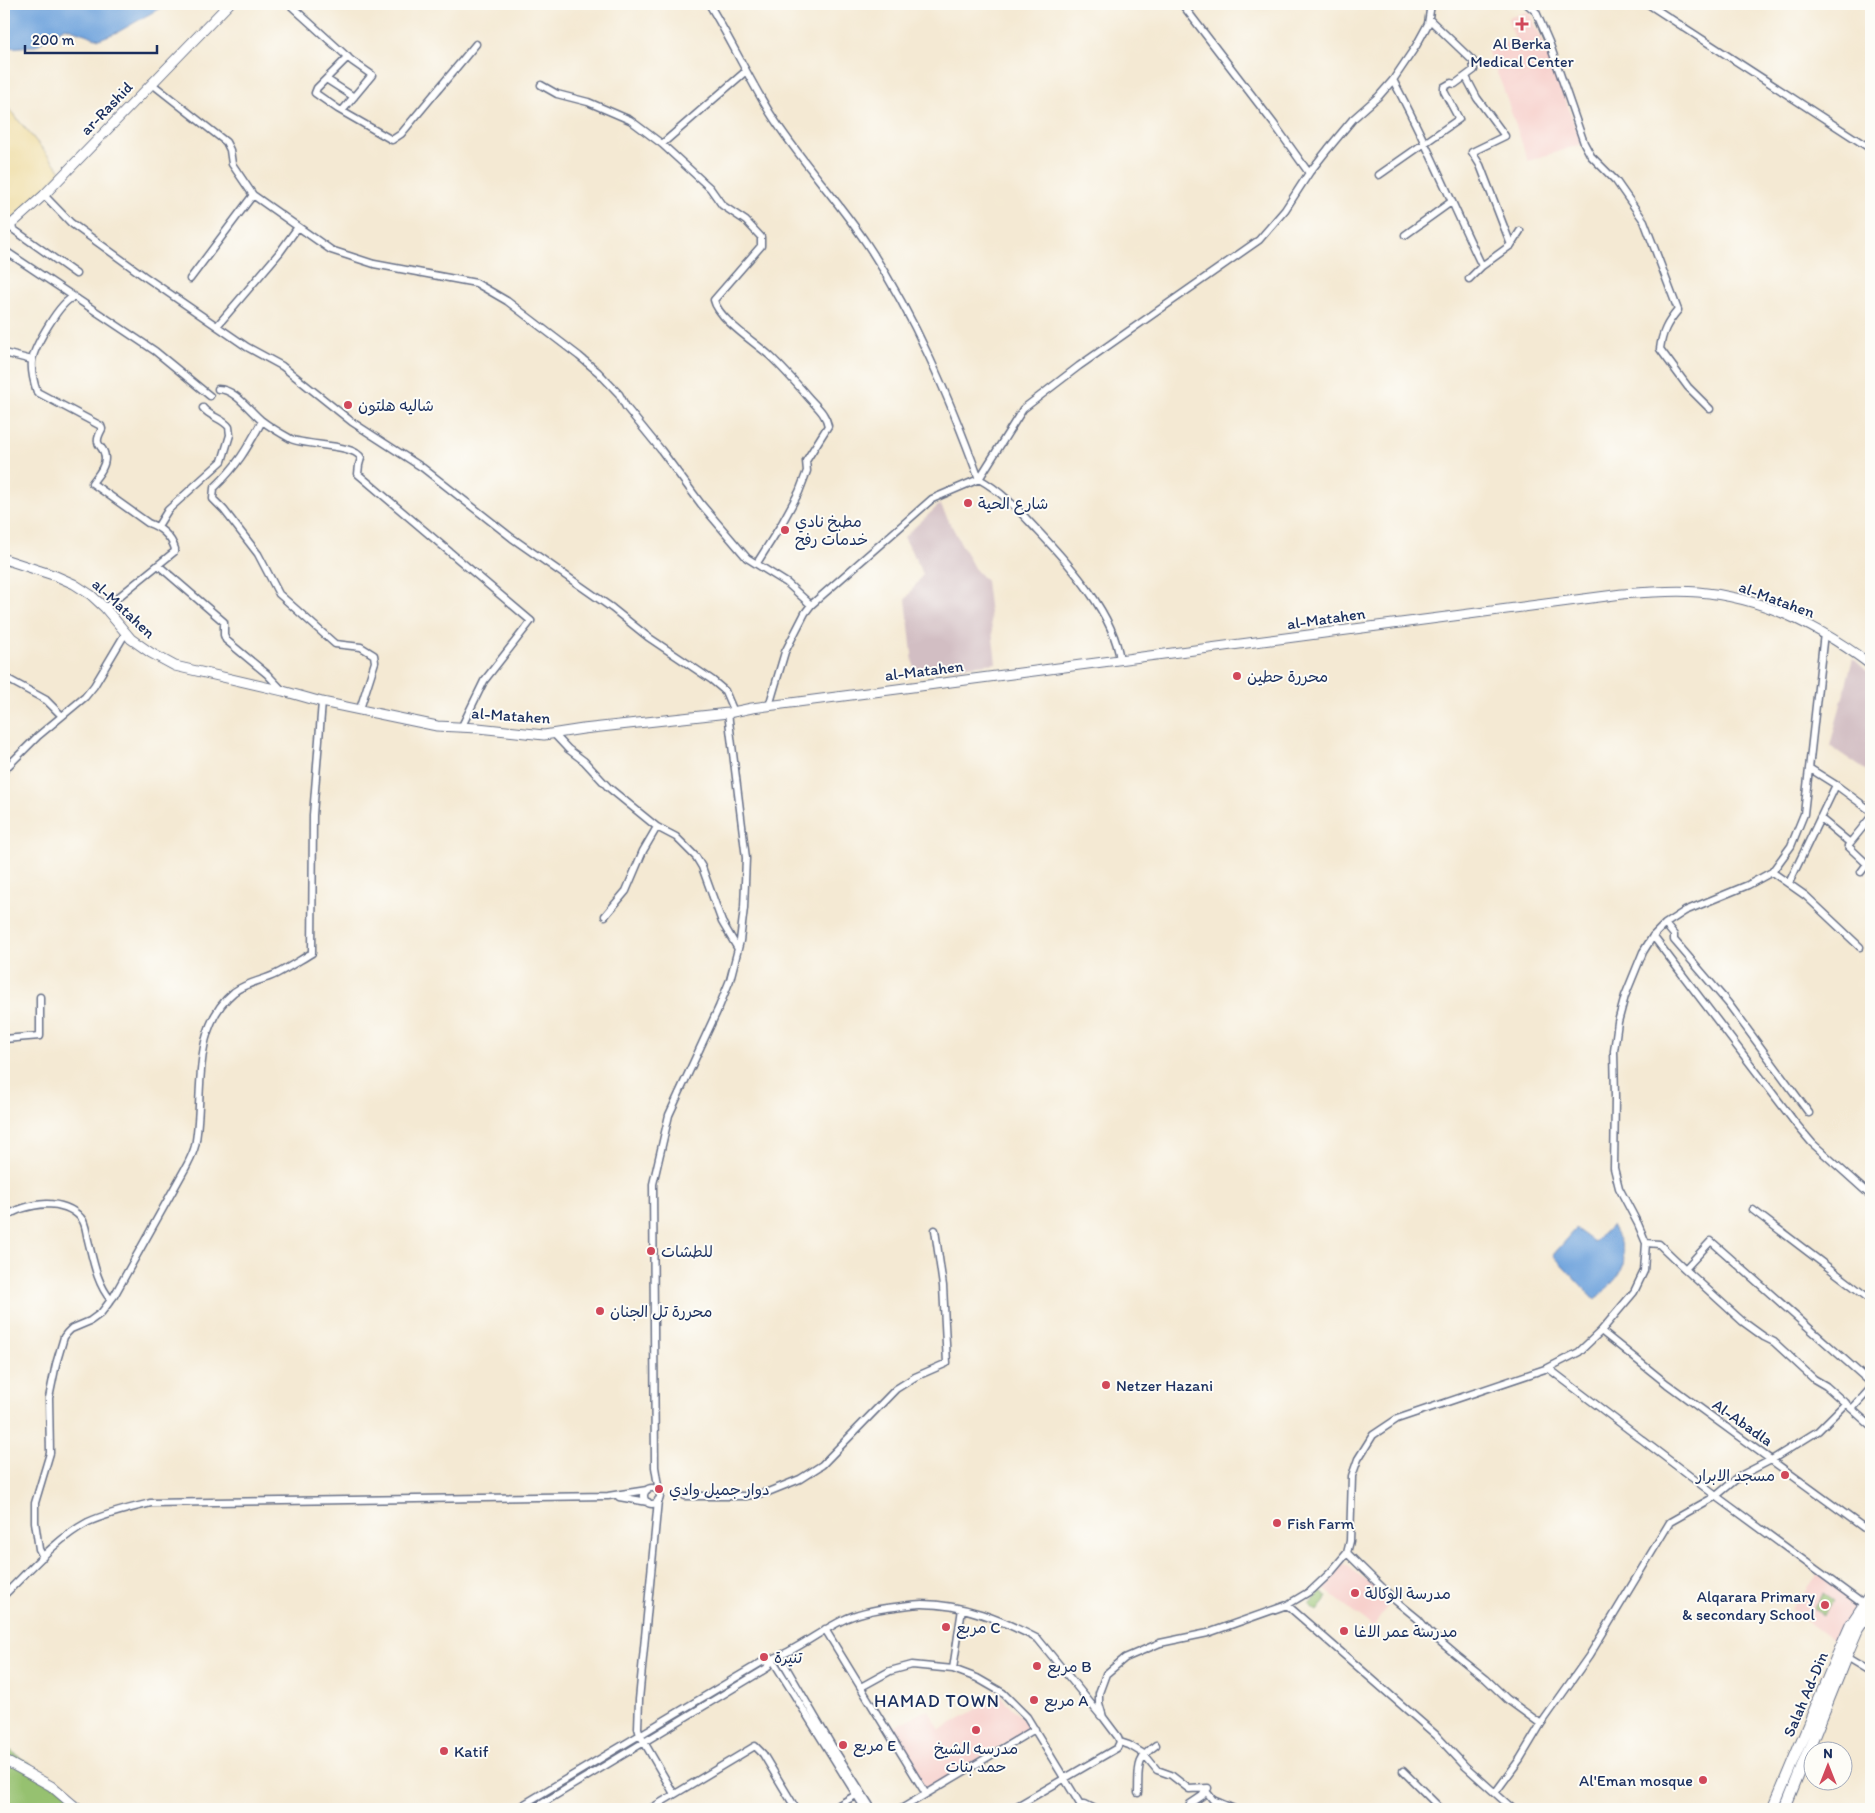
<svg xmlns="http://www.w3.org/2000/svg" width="1875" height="1813" font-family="Itim,'Playpen Sans Arabic',sans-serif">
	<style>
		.built { fill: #f7d0cc }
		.industrial { fill: #d2bec3 }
		.green { fill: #96c16f; stroke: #587866 }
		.sand { fill: #eeda9e; stroke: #84847e }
		.water { fill: #71a4dd; stroke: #466a9e }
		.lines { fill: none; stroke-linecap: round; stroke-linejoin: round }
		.minor-casing { stroke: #677087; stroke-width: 9 }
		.major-casing { stroke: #677087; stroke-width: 11 }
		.highway-casing { stroke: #677087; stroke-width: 12 }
		.minor { stroke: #fff; stroke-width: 6 }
		.major { stroke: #fff; stroke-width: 9 }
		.highway { stroke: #fff; stroke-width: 10 }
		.poi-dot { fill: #d1495b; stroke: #fdfcf7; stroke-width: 2 }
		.labels { text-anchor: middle; stroke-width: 4; stroke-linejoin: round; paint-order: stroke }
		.poi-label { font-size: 16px; fill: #1b2f5e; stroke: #fdfcf7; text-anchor: start }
		.street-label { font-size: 16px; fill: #1b2f5e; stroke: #fdfcf7 }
		.neighbourhood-label { font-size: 18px; letter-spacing: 1px; fill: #1b2f5e; stroke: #fdfcf7 }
	</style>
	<rect width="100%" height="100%" fill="#fdfcf7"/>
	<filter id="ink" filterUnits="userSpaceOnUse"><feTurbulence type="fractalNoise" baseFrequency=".02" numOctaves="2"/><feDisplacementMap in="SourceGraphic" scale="10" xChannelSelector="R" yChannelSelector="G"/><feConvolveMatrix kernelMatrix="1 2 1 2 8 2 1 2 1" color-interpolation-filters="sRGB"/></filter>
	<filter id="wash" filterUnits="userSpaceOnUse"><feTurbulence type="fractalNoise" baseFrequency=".0096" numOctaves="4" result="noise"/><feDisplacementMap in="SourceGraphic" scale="20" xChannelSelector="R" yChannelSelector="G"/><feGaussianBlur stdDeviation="1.12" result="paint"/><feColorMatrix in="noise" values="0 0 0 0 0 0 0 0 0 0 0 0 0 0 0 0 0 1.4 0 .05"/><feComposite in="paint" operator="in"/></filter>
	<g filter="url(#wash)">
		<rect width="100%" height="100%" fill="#f4e9d3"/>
		<path class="built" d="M1529,11L1536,30H1538L1553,65L1508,82L1553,66L1582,144L1528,161L1502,85L1487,50L1515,39L1508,18Z
			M1342,1564H1345L1389,1598V1604L1373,1627L1324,1589Z
			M1817,1574L1859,1602L1836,1642L1791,1609Z
			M1000,1696L1027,1723V1730L926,1791L891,1729L928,1709L940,1730Z"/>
		<path class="industrial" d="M940,504L974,568L986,581L996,663L914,672L906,599L923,574L904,537Z
			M1853,658L1871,675V774L1830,746Z"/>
		<path class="green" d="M1321,1591L1328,1597L1317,1611L1309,1605Z
			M1824,1593L1834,1600L1823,1615L1813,1609Z
			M4,1746L93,1808L94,1809H4Z"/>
		<path class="sand" d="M4,103L61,171L34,200L4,226Z"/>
		<path class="water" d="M4,4H167L118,32L99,39L65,27L36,46L4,48Z
			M1612,1226C1633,1265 1625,1271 1595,1300L1553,1255L1576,1229L1594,1242Z"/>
	</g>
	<g filter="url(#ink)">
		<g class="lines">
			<defs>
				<path id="minor" d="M289,4L352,61L372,75L342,111
					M709,4C731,40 748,77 770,113C799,159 837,199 867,244C915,317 949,397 979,479C1003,492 1020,512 1039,532C1070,565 1114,614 1120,660
					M1182,4L1274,124L1309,173
					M1527,4L1536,12L1549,42L1584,143L1591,156L1616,181L1644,221L1678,310C1667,323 1662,333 1660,349L1688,387L1710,409
					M1648,4L1871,149
					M348,57L317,88L315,93L338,109L392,140L401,134L476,44
					M1466,77L1477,98L1505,136L1472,152L1480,165L1511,245
					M326,79L354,97
					M1393,80C1426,141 1452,204 1482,266
					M151,83L226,142L230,150L232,164L253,195L331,250L374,264L476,283L507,301L579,356L598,372L619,394L626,407L661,450L701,504L747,558L787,583L811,605
					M541,85L557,94L588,102L630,120L662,144L710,188L722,205L746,221L761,237V246L714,300C718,319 756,343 770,356C784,369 797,384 809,398C817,407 826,414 828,426L806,461L807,471L799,492L781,525L757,563
					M662,144L746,71
					M1379,175L1459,119L1444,91V87L1451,83L1455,84L1474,70L1473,61L1429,19
					M44,195L71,223L144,276L247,347L282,366L352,422L423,468L512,538L612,608L648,637L712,680L725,691L734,712
					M10,227L76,274
					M1405,235L1451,202
					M4,250L155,351L210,396
					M190,279L253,195
					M1469,279L1482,266L1511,245L1520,231
					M74,297C60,301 34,347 32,361C31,370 34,383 37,392L101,426L102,429C91,449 105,443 105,458C105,468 97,476 92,483L148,523C160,527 171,536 175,549L174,552L105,608
					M217,326L280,252L298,227
					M4,353L32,360
					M218,389C235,389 249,410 261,420C270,427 282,434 291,439C307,446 355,444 361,458L359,465L358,474L531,621L484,681L462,726
					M262,421C247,449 237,466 214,488L213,499L224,510L258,554L279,594L335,644L361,647L374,655L375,662L360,709
					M158,526L168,510L222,461L223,458L230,435L229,427C222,418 210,417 203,408
					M158,565L224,622V635L226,640L267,674L283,691
					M4,677L46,700L62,716
					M769,706L785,652L805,613L811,605L932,499L979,479L1023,409L1079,366L1259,240L1285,210L1309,173L1328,149L1353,119L1379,96L1393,80L1416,46L1428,24L1431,4
					M554,734L568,749L584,761L608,787L657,827L643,851L626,891L605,916
					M1809,768L1836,785L1871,811
					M4,770L38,736L85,697L94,686L125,634
					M1820,818L1850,843L1848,846L1867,864L1861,872
					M657,827L676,837L696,857L702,867L722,922L738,949
					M1850,843L1871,817
					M1772,872L1806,896L1860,947
					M1789,883L1836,785
					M1665,924L1674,935V940L1728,1003L1809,1113
					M1653,936L1796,1124L1812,1143L1871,1196
					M4,1039L40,1036V997
					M1753,1210L1871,1300
					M4,1218C17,1208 31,1205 47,1204C59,1204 73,1208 81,1218C86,1223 86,1233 88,1240C93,1260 97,1284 111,1300
					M1646,1243L1659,1244L1685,1269
					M1601,1331L1667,1384L1871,1533
					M1548,1368L1716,1496L1863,1604
					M1871,1383L1711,1241L1685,1269L1742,1321L1764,1337L1774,1342L1814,1379L1826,1386L1871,1426
					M1852,1409L1871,1388
					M644 1496a8 8 0 1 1 16 0a8 8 0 1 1-16 0Z
					M659,1492L655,1467L653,1184L669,1115L719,1007L730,980L740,941L744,908L746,858L728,713
					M685,1496H746L768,1492L800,1479L822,1465L896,1389L915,1377L947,1363L943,1286L935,1230
					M619,1497L648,1502
					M658,1500L639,1700L638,1728L640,1735L674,1794
					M1347,1553L1396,1601L1418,1619L1430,1633L1456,1655L1486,1679L1507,1699L1541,1724
					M43,1557L39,1549L35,1522V1503L50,1453L49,1398L56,1364L64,1337L67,1333L71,1329L90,1321L101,1313L114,1296L186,1167C189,1161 193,1154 195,1146C205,1097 189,1029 234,992C247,982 262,981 276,974C288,968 300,960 312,953L313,815L322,702
					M4,1595C30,1570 56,1539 88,1522C108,1513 130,1508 151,1503L608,1496L647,1490
					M1287,1605L1436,1735L1465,1766L1513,1809
					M825,1629L926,1794
					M780,1657L832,1746L872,1809
					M1846,1657L1871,1672
					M772,1659L865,1809
					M953,1669L962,1609
					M861,1687L890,1671L912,1665L953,1669L977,1678L1003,1693L1027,1717L1083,1809
					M1120,1742L1129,1745L1144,1754L1157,1770L1171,1775L1189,1789L1208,1788
					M1403,1771L1441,1809
					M1206,1791L1213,1800L1234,1809
					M1138,1793C1139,1769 1135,1760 1156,1745
					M1495,1793L1520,1759L1541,1724L1589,1656L1670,1522L1716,1496L1740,1476L1773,1459L1818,1431L1846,1403
					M1081,1804H1085L1095,1809
					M516,1809L762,1662C791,1655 816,1633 843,1620C859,1612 878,1609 895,1607C904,1606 913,1604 922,1604C963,1604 1002,1620 1038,1639L1101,1716
					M533,1809L767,1668L772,1659
					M650,1809L755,1746L763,1754L796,1809
					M832,1809L856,1795
					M901,1809L1035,1729
					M1012,1809L1117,1748L1120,1742L1118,1737L1103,1717L1099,1703V1693L1106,1674L1125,1658L1160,1643L1208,1633L1287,1605L1312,1590L1331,1572L1347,1553L1350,1541L1352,1476L1358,1459L1373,1435L1397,1419L1548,1368L1579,1352L1601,1331L1634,1292L1644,1271L1646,1243L1638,1224L1619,1188L1614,1168L1615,1097L1614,1051L1618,1022L1625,996L1643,952L1653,936L1665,924L1685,911L1748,885L1772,872L1791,846L1804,814L1824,633
					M1189,1809L1190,1804L1202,1796L1207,1789"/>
				<path id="major" d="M4,231L44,195L229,4
					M4,559L56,576L74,584L91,595L105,608L131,639L151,653L175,666L283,691L322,702L437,726L478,728L544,735L583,729L728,713L752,708L1622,594C1648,592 1673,590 1698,592C1762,597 1821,627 1871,665
					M4,1760L51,1786L78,1809"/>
				<path id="highway" d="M1773,1809L1836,1658L1851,1624L1871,1594
					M1785,1809L1846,1657L1858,1629L1871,1610"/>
			</defs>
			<use href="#minor" class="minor-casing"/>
			<use href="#major" class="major-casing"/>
			<use href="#highway" class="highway-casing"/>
			<use href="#minor" class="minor"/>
			<use href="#major" class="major"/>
			<use href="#highway" class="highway"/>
		</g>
	</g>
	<g class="poi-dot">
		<path d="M1519.5 16.5h5v5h5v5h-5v5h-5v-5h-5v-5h5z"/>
		<circle cx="348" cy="405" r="5"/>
		<circle cx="968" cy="503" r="5"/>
		<circle cx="785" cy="530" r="5"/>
		<circle cx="1237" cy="676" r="5"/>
		<circle cx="651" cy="1251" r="5"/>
		<circle cx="600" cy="1311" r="5"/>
		<circle cx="1106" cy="1385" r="5"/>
		<circle cx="1785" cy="1475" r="5"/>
		<circle cx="659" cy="1489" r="5"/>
		<circle cx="1277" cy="1523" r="5"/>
		<circle cx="1355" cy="1593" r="5"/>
		<circle cx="1825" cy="1605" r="5"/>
		<circle cx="946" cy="1627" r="5"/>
		<circle cx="1344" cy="1631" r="5"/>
		<circle cx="764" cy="1657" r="5"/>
		<circle cx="1037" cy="1666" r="5"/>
		<circle cx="1034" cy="1700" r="5"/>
		<circle cx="976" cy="1730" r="5"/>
		<circle cx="843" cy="1745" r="5"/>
		<circle cx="444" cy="1751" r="5"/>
		<circle cx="1703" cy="1780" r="5"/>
	</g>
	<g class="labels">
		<g class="poi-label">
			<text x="1522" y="49" text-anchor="middle">Al Berka<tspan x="1522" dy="18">Medical Center</tspan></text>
			<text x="358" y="411">شاليه هلتون</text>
			<text x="978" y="509">شارع الحية</text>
			<text x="795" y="527">مطبخ نادي<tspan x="795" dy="18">خدمات رفح</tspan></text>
			<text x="1247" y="682">محررة حطين</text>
			<text x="661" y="1257">للطشات</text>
			<text x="610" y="1317">محررة تل الجنان</text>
			<text x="1116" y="1391">Netzer Hazani</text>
			<text x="1775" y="1481" text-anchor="end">مسجد الابرار</text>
			<text x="669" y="1495">دوار جميل وادي</text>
			<text x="1287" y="1529">Fish Farm</text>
			<text x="1365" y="1599">مدرسة الوكالة</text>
			<text x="1815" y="1602" text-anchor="end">Alqarara Primary<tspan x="1815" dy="18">&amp; secondary School</tspan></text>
			<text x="956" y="1633">مربع C</text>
			<text x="1354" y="1637">مدرسة عمر الاغا</text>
			<text x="774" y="1663">تنيرة</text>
			<text x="1047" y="1672">مربع B</text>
			<text x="1044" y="1706">مربع A</text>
			<text x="853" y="1751">مربع E</text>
			<text x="976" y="1754" text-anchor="middle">مدرسه الشيخ<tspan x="976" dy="18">حمد بنات</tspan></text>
			<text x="454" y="1757">Katif</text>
			<text x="1693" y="1786" text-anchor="end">Al'Eman mosque</text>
		</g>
		<g class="street-label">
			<text transform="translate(106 108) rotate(-46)" y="6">ar-Rashid</text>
			<text transform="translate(1777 599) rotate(20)" y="6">al-Matahen</text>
			<text transform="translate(124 608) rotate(43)" y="6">al-Matahen</text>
			<text transform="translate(1326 618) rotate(-8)" y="6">al-Matahen</text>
			<text transform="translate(924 670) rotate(-7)" y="6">al-Matahen</text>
			<text transform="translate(511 715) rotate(4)" y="6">al-Matahen</text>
			<text transform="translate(1743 1422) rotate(35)" y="6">Al-Abadla</text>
			<text transform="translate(1805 1694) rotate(-67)" y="6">Salah Ad-Din</text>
		</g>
		<g class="neighbourhood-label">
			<text x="937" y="1707">HAMAD TOWN</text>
		</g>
	</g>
	<rect width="1875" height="1813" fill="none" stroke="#fdfcf7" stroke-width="20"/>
	<g transform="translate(1828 1766)"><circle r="24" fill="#fdfcf7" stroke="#a3aaba"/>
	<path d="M0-4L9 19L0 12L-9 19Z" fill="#d1495b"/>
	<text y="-8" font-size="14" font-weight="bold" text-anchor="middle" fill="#1b2f5e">N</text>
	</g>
	<path d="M25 45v8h132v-8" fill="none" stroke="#1b2f5e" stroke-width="2.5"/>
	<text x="32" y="45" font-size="15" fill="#1b2f5e" stroke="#fdfcf7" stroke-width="4" paint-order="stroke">200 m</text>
</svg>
